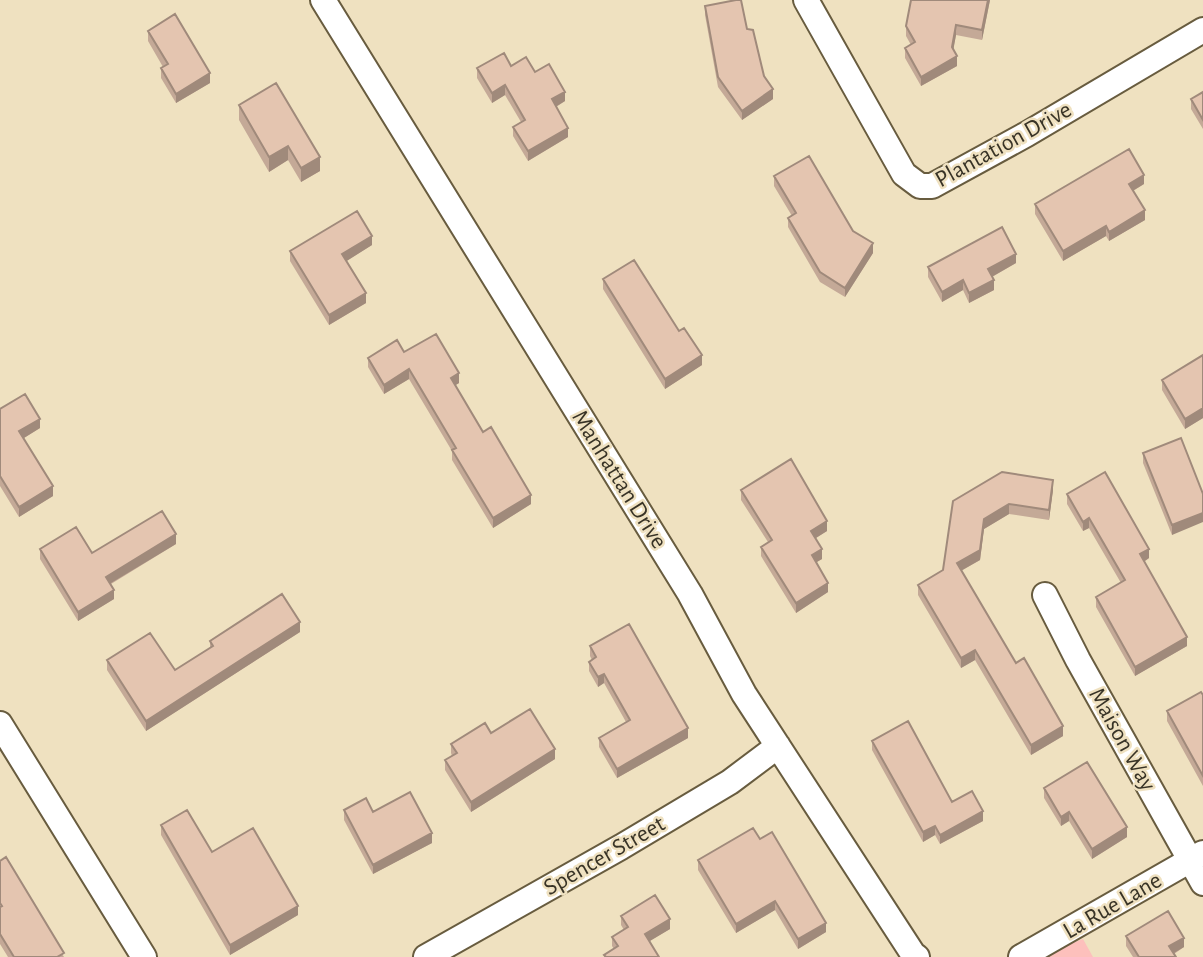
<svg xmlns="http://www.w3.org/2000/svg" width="1203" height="957" font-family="'Alegreya Sans',sans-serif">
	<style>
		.green { fill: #fdc0bc }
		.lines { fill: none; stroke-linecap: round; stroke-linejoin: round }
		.minor-casing { stroke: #685c3f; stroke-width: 28 }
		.minor { stroke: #fff; stroke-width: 24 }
		.wall { fill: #c4a997 }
		.shaded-wall { fill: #a08a7b }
		.building { fill: #e4c5b0; stroke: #a08a7b; stroke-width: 2 }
		.labels { text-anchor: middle; stroke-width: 5; stroke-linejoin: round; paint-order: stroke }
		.street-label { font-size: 24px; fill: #383326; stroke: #efe1c0 }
	</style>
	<rect width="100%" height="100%" fill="#efe1c0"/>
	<path class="green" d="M1083,939L1093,957H1036Z"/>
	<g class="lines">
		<defs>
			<path id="minor" d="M323,0L690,594L744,694L913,954L917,957
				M806,0L904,174L920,186H932L1027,134L1203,30
				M1045,595L1078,660L1203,883
				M0,724L144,957
				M426,957L621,847L730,782L778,746
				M1021,957L1203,853"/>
		</defs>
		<use href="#minor" class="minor-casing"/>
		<use href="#minor" class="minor"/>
	</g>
	<path class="wall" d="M990,0L982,40L956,35L953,50L957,66L921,86L905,58V48L911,45L906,36V26Z
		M705,6L747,29L773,99L742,120L718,87L705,15Z
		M148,31L210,83L176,103L161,78V68L163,67L148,41Z
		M511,66L535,72L565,101L556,107L568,137L528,161L513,136V127L521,122L505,95L492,103L477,78V68Z
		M1203,92V129L1191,109V99Z
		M239,105L320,171L301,182L288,160L269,172L239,120Z
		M774,176L853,231L873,253L845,297L820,282L788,227V218L792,216L774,186Z
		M1144,184L1133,191L1145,220L1109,241L1106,236L1063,261L1035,214V204Z
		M372,245L346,261L366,303L329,325L290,261V251Z
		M1016,263L992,277L994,290L969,303L963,290L942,302L928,277V267Z
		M603,279L679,331L702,365L665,389L603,289Z
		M404,352L459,383L455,385L483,432L531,504L493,528L452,460V451L409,379L384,394L368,367V358Z
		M1203,355V418L1185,429L1162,390V380Z
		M0,409L40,428L24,438L53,496L19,517L0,486Z
		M1143,453L1203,494L1172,535L1143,463Z
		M741,490L827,531L816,538L822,559L816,562L828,592L796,613L761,556V547L768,542L741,500Z
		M1053,490L1049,520L1009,514L984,529L980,560L961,571L1016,663L1063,736L1031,755L975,660L961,668L918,595V585L943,570L953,501Z
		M1067,494L1149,558L1144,562L1187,646L1135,676L1096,607V597L1121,583L1089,528L1083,531L1067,504Z
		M176,544L111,584L114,599L78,621L40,559V549L92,553Z
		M300,632L146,731L107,670V660L175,670L210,648V641Z
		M590,646L688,738L617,778L599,747V738L626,722L604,683L598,687L589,671V662L592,660L590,656Z
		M1203,695V786L1167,721V711Z
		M491,733L555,759L471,812L445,770V760L452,756L451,753V744Z
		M872,741L952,802L983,821L940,844L935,835L923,842L872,750Z
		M1044,788L1127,837L1092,859L1069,821L1061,826L1044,798Z
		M344,810L373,812L432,843L373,874L344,820Z
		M161,825L212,852L298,915L230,955L161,835Z
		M760,839L826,932L798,949L775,910L736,933L698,870V860Z
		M0,861L64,957H8L0,944Z
		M621,916L670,929L649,941L659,957H604V955L614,949L612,946V937L624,930L621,925Z
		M1126,936L1184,947L1174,954L1176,957H1133L1126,946Z"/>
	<path class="shaded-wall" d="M988,0H990L982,40V30Z
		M956,25V35L952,57V47Z
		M957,56V66L921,86V77Z
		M210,73V83L176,103V94Z
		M505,85V95L492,103V93Z
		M773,89V99L742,120V111Z
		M565,92V101L552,109V99Z
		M568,128V137L528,161V151Z
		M288,146V160L269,172V157Z
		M320,157V171L301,182V168Z
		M1144,175V184L1129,193V184Z
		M1145,210V220L1109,241V232Z
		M1106,226V236L1063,261V251Z
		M372,236V245L342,264V254Z
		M873,243V253L845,297V288Z
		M1016,254V263L988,279V269Z
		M963,280V290L942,302V292Z
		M994,280V290L969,303V293Z
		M366,293V303L329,325V315Z
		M702,355V365L665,389V379Z
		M409,369V379L384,394V385Z
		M459,373V383L451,388V378Z
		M1203,408V418L1185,429V419Z
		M40,419V428L19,441V431Z
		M1053,480V490L1049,520V510Z
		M53,486V496L19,517V507Z
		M531,495V504L493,528V518Z
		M1009,504V514L984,529L980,560L957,573V563L984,519Z
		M1203,513V522L1172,535V525Z
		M1089,518V528L1083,531V522Z
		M827,521V531L811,541V531Z
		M176,534V544L106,586V577Z
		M822,549V559L812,565V555Z
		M1149,549V558L1140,564V554Z
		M828,583V592L796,613V603Z
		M114,590V599L78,621V612Z
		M300,622V632L146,731V721Z
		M1187,637V646L1135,676V667Z
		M975,650V660L961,668V658Z
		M604,674V683L598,687V677Z
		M1063,726V736L1031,755V745Z
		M688,728V738L617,778V769Z
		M555,749V759L471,812V802Z
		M983,811V821L940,844V835Z
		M1069,812V821L1061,826V817Z
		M935,826V835L923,842V832Z
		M1127,827V837L1092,859V849Z
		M432,833V843L373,874V865Z
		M775,901V910L736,933V924Z
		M298,906V915L230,955V945Z
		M670,919V929L645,944V934Z
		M826,923V932L798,949V939Z
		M1184,938V947L1169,956V946Z"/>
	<path class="building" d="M736,0H741L747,29L753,30L764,76L773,89L742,111L718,77L705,6Z
		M911,0H988L982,30L956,25L952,47L957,56L921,77L905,48L915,42L906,26Z
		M175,14L210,73L176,94L161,68L168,64L148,31Z
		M504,53L511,66L526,57L535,72L549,64L565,92L552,99L568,128L528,151L513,127L525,120L505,85L492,93L477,68Z
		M276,83L320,157L301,168L288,146L269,157L239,105Z
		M1203,92V120L1191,99Z
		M1129,149L1144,175L1129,184L1145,210L1109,232L1106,226L1063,251L1035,204Z
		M809,156L853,231L873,243L845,288L820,272L788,218L796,213L774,176Z
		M357,211L372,236L342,254L366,293L329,315L290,251Z
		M1002,227L1016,254L988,269L994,280L969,293L963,280L942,292L928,267Z
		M634,260L679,331L684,328L702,355L665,379L603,279Z
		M436,334L459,373L451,378L483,432L491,427L531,495L493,518L452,450L456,448L409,369L384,385L368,358L397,340L404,352Z
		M1203,355V408L1185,419L1162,380Z
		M25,394L40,419L19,431L53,486L19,507L0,476V409Z
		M1181,438L1203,494V513L1172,525L1143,453Z
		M791,459L827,521L811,531L822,549L812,555L828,583L796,603L761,547L772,540L741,490Z
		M1002,472L1053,480L1049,510L1009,504L984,519L980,550L957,563L1016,663L1024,658L1063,726L1031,745L975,650L961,658L918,585L943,570L953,501Z
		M1105,472L1149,549L1140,554L1187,637L1135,667L1096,597L1125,580L1089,518L1083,522L1067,494Z
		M162,511L176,534L106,577L114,590L78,612L40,549L76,527L92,553Z
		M282,594L300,622L146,721L107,660L150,633L175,670L213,646L210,641Z
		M629,624L688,728L617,769L599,738L630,720L604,674L598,677L589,662L596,657L590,646Z
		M1201,692L1203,695V776L1167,711Z
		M530,709L555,749L471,802L445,760L457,753L451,744L485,723L491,733Z
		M908,721L952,802L972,791L983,811L940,835L935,826L923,832L872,741Z
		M1087,762L1127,827L1092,849L1069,812L1061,817L1044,788Z
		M410,792L432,833L373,865L344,810L366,798L373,812Z
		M187,810L212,852L253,828L298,906L230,945L161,825Z
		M753,828L760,839L772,832L826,923L798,939L775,901L736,924L698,860Z
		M6,857L64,953L57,957H14L0,934V907L2,906L0,903V861Z
		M655,895L670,919L645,934L659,957H606L604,955L618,946L612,937L628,927L621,916Z
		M1168,911L1184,938L1169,946L1176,957H1139L1126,936Z"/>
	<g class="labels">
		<g class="street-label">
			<text transform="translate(1003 144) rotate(-29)" y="8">Plantation Drive</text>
			<text transform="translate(620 479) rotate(58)" y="8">Manhattan Drive</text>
			<text transform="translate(1123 739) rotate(61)" y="8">Maison Way</text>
			<text transform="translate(604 855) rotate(-30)" y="8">Spencer Street</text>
			<text transform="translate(1112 905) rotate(-30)" y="8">La Rue Lane</text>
		</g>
	</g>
</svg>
